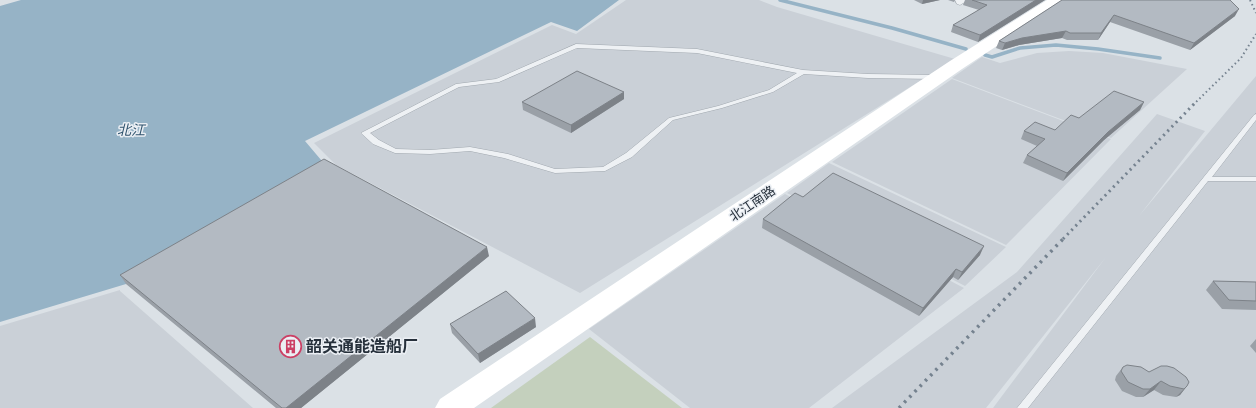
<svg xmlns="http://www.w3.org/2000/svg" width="1256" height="408" font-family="'Archivo Narrow','Noto Sans SC',sans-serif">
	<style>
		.built { fill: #cad0d7 }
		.green { fill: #c4d0bd }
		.water { fill: #96b3c6 }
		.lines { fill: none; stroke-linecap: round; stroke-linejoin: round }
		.stream { stroke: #96b3c6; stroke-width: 3.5 }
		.lane-casing { stroke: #a1a8af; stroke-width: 1 }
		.street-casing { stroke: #a1a8af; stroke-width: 1 }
		.lane { fill: #eef1f4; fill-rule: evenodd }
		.street { fill: #eef1f4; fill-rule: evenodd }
		.secondary { fill: #fff; fill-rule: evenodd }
		.rail-far2 { stroke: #75828f; stroke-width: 2; stroke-dasharray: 1.5 3; stroke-linecap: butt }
		.rail-far1 { stroke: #75828f; stroke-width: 3; stroke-dasharray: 2 4; stroke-linecap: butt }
		.rail { stroke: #75828f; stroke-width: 3.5; stroke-dasharray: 2.5 5; stroke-linecap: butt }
		.wall { fill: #9aa0a7 }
		.shaded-wall { fill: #7d8288 }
		.building { fill: #b3bac2; stroke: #7d8288 }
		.labels { text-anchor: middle; stroke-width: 3; stroke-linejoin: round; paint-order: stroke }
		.street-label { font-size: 13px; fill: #26303b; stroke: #ebeff4 }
		.water-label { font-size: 14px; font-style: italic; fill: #31546e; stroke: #ebeff4 }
		.near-poi-label { font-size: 16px; font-weight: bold; fill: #26303b; stroke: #ebeff4; text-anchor: start }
	</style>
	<rect width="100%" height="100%" fill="#dbe1e6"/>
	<path class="built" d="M626,0H759L777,7L955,59L580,293L336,165L314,143L552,25L576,34Z
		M1069,51L1103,53L1187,69L1111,138L952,78L982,57L1000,63L1037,53Z
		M1256,76V408H993L1106,257L986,408H832L1017,272L1157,114L1205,131L1139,216Z
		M952,79L1111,139L1006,245L832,162Z
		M829,163L1006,247L965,286L787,193Z
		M785,194L964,288L809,408H690L589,329Z
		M120,290V291L253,408H0V326Z"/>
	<path class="green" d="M590,337L682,408H491Z"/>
	<path class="water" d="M21,0H619L577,31L551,22L305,141L327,167L126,284L0,322V6Z"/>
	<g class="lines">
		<path class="stream" d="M780,0L892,28L966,49
			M985,55L992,57L1020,48L1056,45L1098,49L1160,58"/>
		<defs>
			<path id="lane" d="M576,44L697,49L803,70L868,74L936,75L939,77L936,79L868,78L804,74L773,92L722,108L673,120L632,157L605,171L555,173L504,158L470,151L430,154L395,153L373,144L361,133L456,84L496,79ZM577,48L697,53L797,73L769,90L718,106L669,118L626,153L603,167L555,169L508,154L470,147L430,150L396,149L379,140L370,133L459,87L499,82Z
				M1256,114V120L1212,177H1256V181H1208L1028,408H1017L1254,115Z"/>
			<path id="street" d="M955,0H965V2L960,5L957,4Z"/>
		</defs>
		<use href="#lane" class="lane-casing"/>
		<use href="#street" class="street-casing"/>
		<use href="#lane" class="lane"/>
		<use href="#street" class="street"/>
		<path class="secondary" d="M1047,0H1064L1062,3L962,69L474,408H435L440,399L950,61Z"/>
		<path class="rail-far2" d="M1250,0L1256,13
			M1193,105L1241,58L1256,34"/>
		<path class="rail-far1" d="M1063,239L1194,104"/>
		<path class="rail" d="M899,408L1064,238"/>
	</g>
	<path class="wall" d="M914,0H940L922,4Z
		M948,0H955L954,2Z
		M965,0H1045L978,42L951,32L953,25L979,10L963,5Z
		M1062,0L1235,16L1190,50L1110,22L1098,40H1067L1062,38L1019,45L1002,50L996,48L999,41Z
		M624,92V99L571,133L523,110L522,102Z
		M1144,102L1140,110L1104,140L1063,181L1023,163L1027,155L1037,146L1021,139L1024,131L1055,130L1079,118Z
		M803,197L980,255L958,280L953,277L919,316L762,228L763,219Z
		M489,256L301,408H276L126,284L120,275Z
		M1213,281L1256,282V310L1222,309L1206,290Z
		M450,324L536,327L480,363L452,333Z
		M1256,339V353L1250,346Z
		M1123,367L1149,372L1187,386L1180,395L1176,397L1163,395L1154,390L1143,397H1136L1122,391L1115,380L1116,376Z"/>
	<path class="shaded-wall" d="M923,0H940L922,4Z
		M1036,0H1045L978,42L980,35Z
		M1239,9L1235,16L1190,50L1194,43Z
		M1114,15L1110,22L1098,40L1101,33Z
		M1066,31L1062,38L1019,45L1002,50L1005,43L1022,38Z
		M624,92V99L571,133V125Z
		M1144,102L1140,110L1104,140L1063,181L1067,173L1108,132Z
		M984,246L980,255L958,280L962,272Z
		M487,247L489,256L301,408H286Z
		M956,269L953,277L919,316L923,308Z
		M535,318L536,327L480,363L478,354Z
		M1161,381L1154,390L1143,397L1150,389Z
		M1187,386L1180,395L1176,397Z"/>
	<path class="building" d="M972,0H1036L980,35L953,25L987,5Z
		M1062,0H1230L1239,9L1194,43L1114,15L1101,33H1070L1066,31L1022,38L1005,43L999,41Z
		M577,71L624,92L571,125L522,102Z
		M1114,91L1144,102L1108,132L1067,173L1027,155L1045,139L1024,131L1035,122L1055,130L1071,115L1079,118Z
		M324,159L487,247L286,408H282L120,275Z
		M833,173L984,246L962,272L956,269L923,308L763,219L795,193L803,197Z
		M1213,281L1256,282V301L1229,300Z
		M506,291L535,318L478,354L450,324Z
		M1127,365L1141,367L1149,372L1161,366H1167L1174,368L1186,377L1189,382L1187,386L1184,389L1170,386L1161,381L1150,389H1143L1128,382L1121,371L1123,367Z"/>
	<defs>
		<symbol id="building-ring" viewBox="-11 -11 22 22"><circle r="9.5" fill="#ebeff4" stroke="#cc4065" stroke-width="1.5"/><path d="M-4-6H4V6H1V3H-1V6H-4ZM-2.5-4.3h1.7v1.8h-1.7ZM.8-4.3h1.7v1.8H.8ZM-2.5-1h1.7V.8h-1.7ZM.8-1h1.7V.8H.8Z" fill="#cc4065"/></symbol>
	</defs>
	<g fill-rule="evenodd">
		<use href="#building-ring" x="278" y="334" width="25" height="25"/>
	</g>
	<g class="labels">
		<g class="street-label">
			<text transform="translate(752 203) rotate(-34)" y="5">北江南路</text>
		</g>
		<g class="water-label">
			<text x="131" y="135">北江</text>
		</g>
		<g class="near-poi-label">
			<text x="306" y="352">韶关通能造船厂</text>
		</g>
	</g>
</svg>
